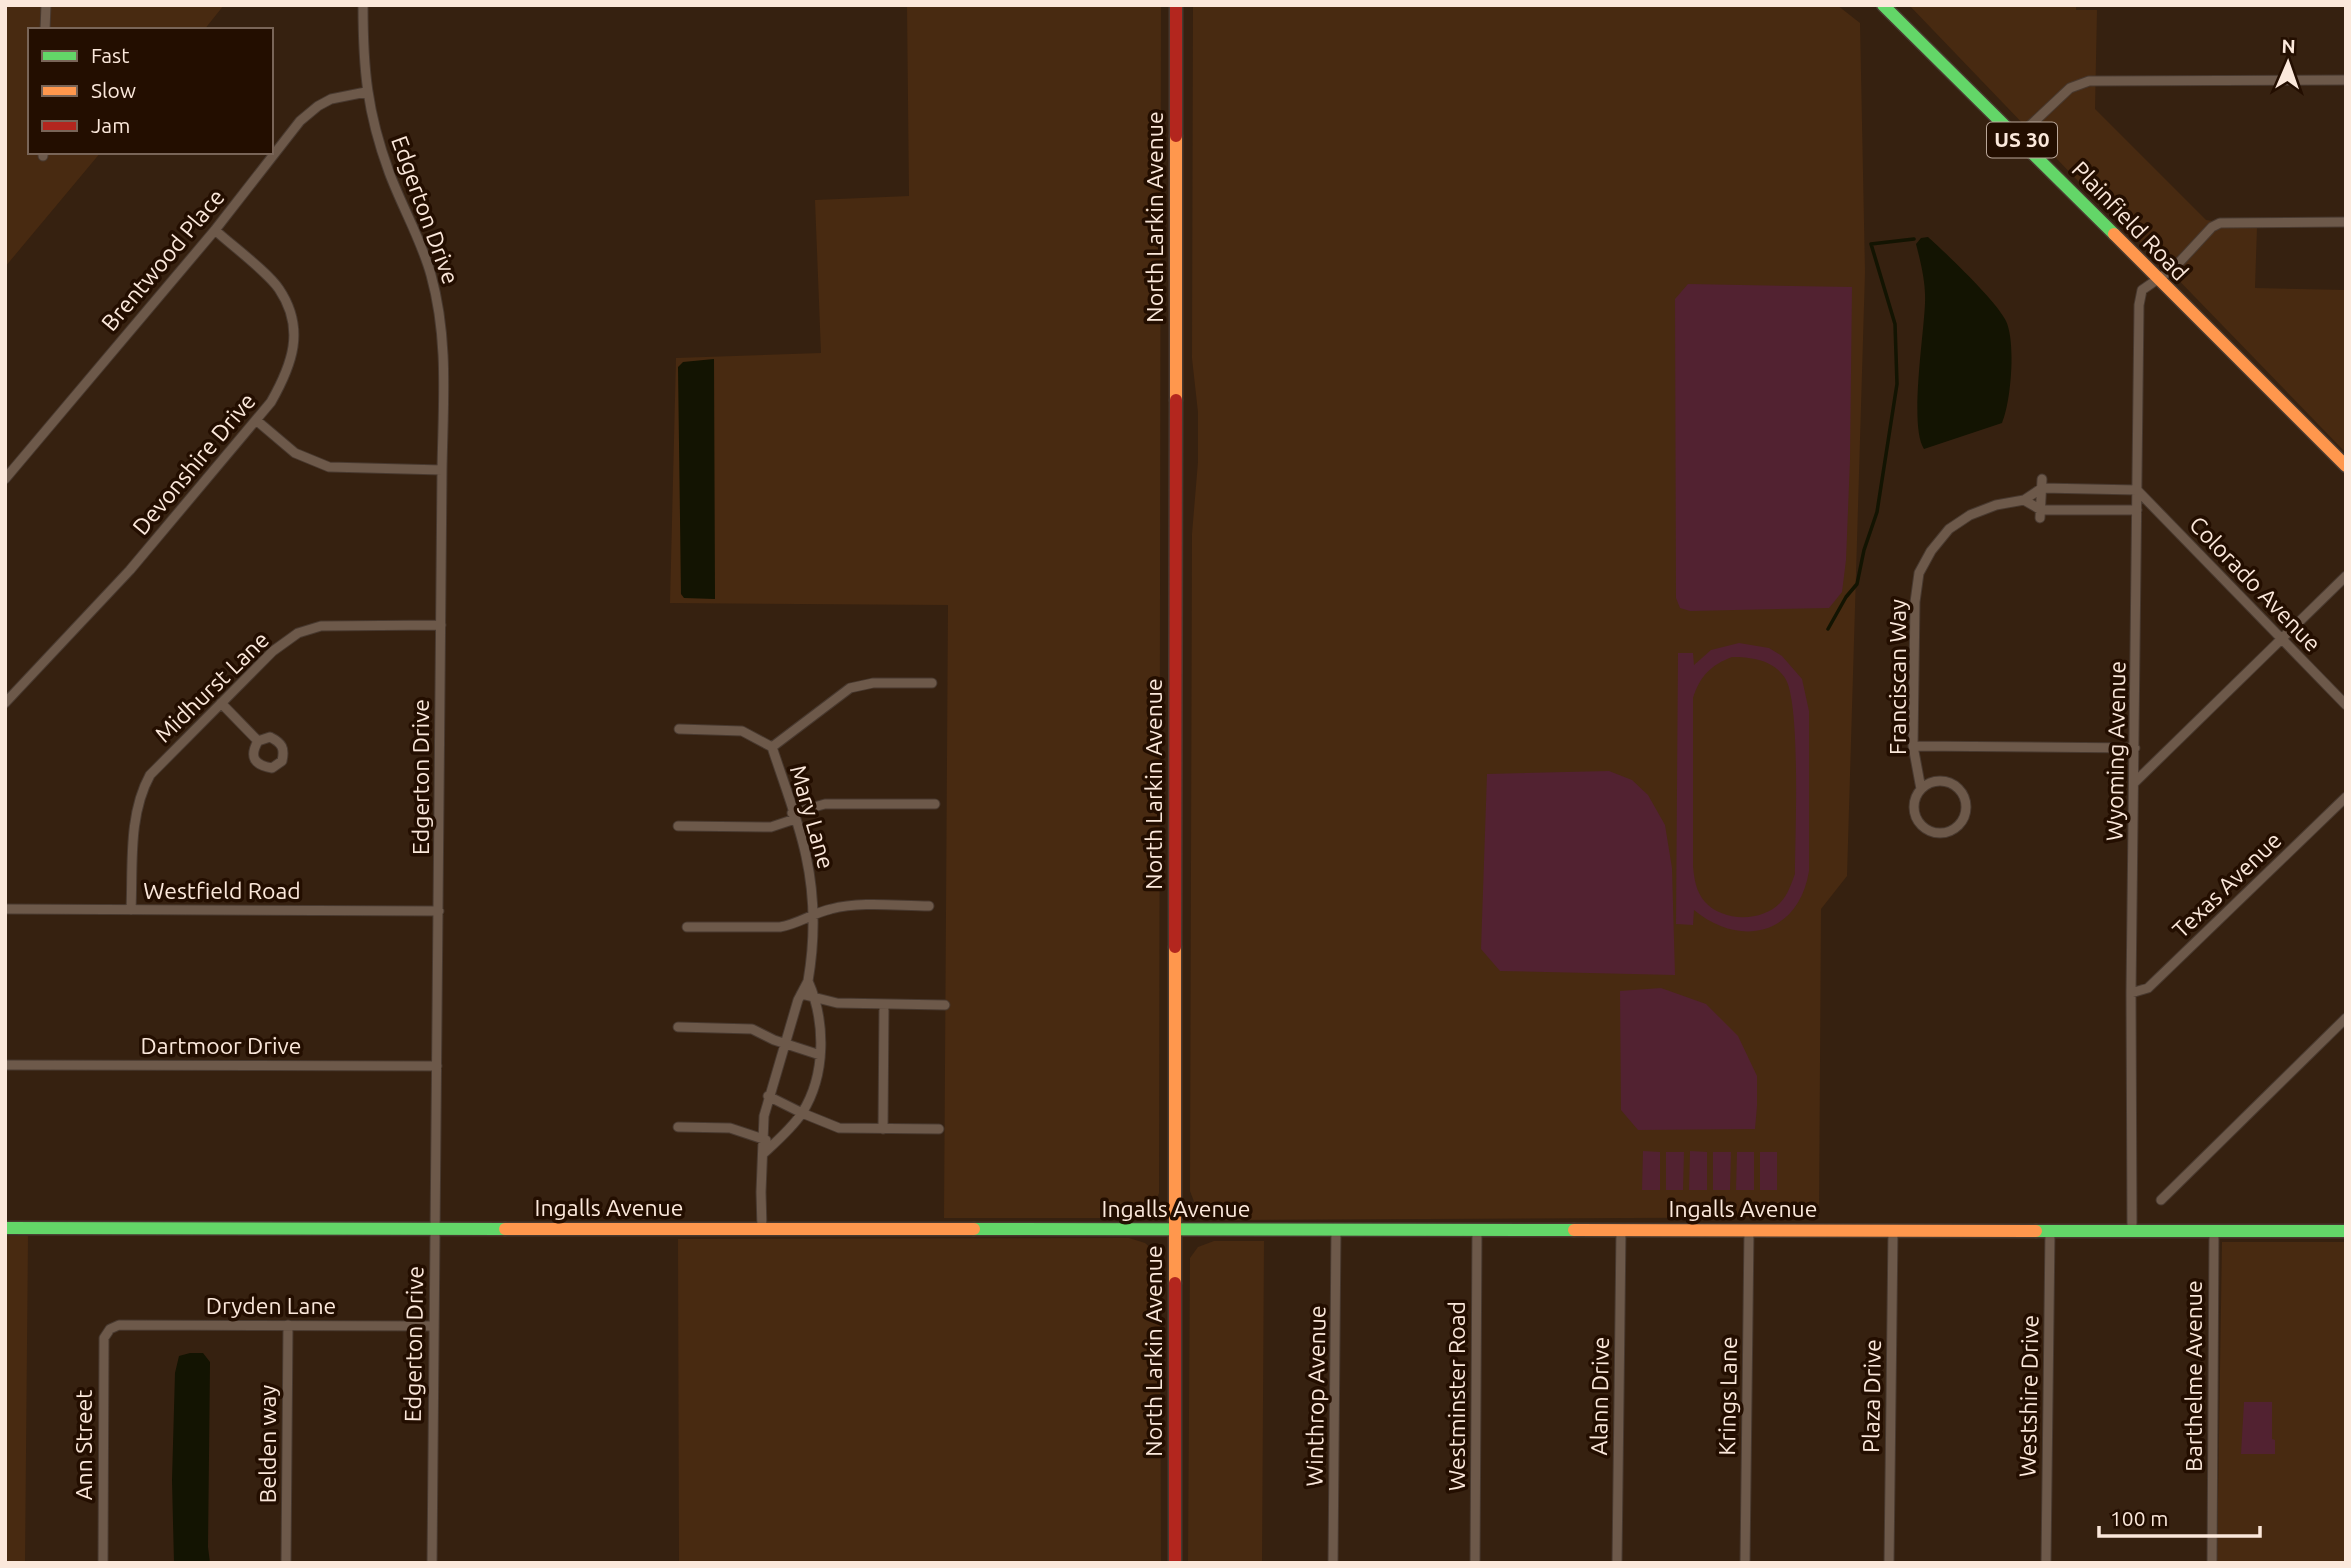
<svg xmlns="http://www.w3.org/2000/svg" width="2351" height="1568" font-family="Ubuntu,sans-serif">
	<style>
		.built { fill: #482a11 }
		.green { fill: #522231; fill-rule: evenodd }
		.water { fill: #131402 }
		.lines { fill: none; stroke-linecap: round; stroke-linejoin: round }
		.stream { stroke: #131402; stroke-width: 3.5 }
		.street-casing { stroke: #48392f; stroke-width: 11 }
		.fast-casing { stroke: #48392f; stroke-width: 15 }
		.slow-casing { stroke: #48392f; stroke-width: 15 }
		.jam-casing { stroke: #48392f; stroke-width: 15 }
		.street { stroke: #6d594a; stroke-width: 9 }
		.fast { stroke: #63d668; stroke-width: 12 }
		.slow { stroke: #ff974d; stroke-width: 12 }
		.jam { stroke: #b3261e; stroke-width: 12 }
		.labels { text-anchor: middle; stroke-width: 7; stroke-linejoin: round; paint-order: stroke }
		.shield { fill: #230e00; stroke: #baa799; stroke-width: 2 }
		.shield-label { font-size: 21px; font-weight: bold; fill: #fbe8db }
		.street-label { font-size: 23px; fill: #fbe8db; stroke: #230e00 }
	</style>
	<rect width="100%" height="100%" fill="#362110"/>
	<path class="built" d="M5,5H224L204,30H30V152H101L5,267Z
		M907,5H1161L1159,1193L1153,1209L1140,1218H944L948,605L670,603L676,358L821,353L815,200L909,196Z
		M1193,5H1837L1860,23L1865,272L1847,876L1821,909L1819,1217L1219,1220L1198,1212L1190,1191L1192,534L1198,462V412L1192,358Z
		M1909,5H2076V10H2097L2095,109L2206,220L2257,227L2255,288L2346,290V453L2162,263L2102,206Z
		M5,1236H28L25,1563H5Z
		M1129,1238L1145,1243L1155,1252L1160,1265L1161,1563H679L678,1239Z
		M1214,1241H1264L1262,1563H1188L1190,1258L1198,1247Z
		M2222,1242H2346V1563H2217Z"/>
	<path class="green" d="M1688,284L1852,287L1850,460L1846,560L1842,592L1829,608L1690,611L1680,608L1676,598L1675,299Z
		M1739,643L1769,648L1782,656L1802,679L1809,711V871C1799,934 1741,949 1694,910L1693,925L1676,924L1678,653H1693L1694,665L1711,650ZM1732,657C1752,657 1773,660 1785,678C1801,702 1795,837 1795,874C1791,884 1788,895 1780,903C1762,922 1723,922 1705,902C1696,892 1694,878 1693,866V698C1700,676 1711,665 1732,657Z
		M1609,771L1632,780L1648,795L1665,825L1672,868L1675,975L1500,971L1481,949L1487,774Z
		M1661,988L1706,1004L1738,1036L1757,1076V1106L1755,1129L1638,1130L1621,1110L1620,991Z
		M1643,1151L1660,1152V1190H1642Z
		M1690,1151L1707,1152V1190H1689Z
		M1666,1152H1684L1683,1190H1666Z
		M1713,1152H1731L1730,1190H1713Z
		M1737,1152H1754V1190H1736Z
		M1760,1152H1777V1190H1760Z
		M2244,1402H2272V1439L2275,1440V1454H2241Z"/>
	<path class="water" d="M1928,237C1945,252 1998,303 2006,321C2016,342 2011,402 2002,423L1924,449C1909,427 1924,334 1925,303C1926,284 1921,263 1916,244L1921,238Z
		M714,359L715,599L684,598L681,594L678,367L683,362Z
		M190,1353H203L210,1362L208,1547L210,1563H174L172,1480L175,1373L179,1356Z"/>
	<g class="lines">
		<path class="stream" d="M1828,629L1846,597L1857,584L1864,550L1877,512L1897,384L1895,324L1871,244L1914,239"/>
		<defs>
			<path id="street" d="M363,5C363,69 367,112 389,172C402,207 421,239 431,275C449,340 443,404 442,470L432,1563
				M45,30L46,5
				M2019,136L2070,88L2089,81L2346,80
				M43,156V152
				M256,420L295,453L329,467L442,470
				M5,479L215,230L300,121L318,106L331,99L366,92
				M2024,500L2041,510H2137
				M2040,518L2042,479
				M5,703L130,570L271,402C292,365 306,329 279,289C268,272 231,245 215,230
				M221,703L258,741C249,757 254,765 272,768L282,761C285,748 282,743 270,737L258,741
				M679,729L742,731L772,747
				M1913,746L2135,748
				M772,747C783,781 799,822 806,856C815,897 815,940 808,981
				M772,747L850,688L873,683H932
				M1914 807a26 26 0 1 1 52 0a26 26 0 1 1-52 0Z
				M2135,782L2346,576
				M1921,789L1913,746L1915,602L1919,573L1931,551L1949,529L1970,515L1996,505L2024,500L2042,488L2137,490L2346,705
				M792,813L825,804H935
				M678,826L771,827L795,819
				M5,909L439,911
				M131,910C133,865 128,815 150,775L273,651L298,633L321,626L441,625
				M687,927H780C798,924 813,913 831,909C862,901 898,906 929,906
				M2131,993L2148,988L2346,797
				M801,994L837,1003L945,1005
				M678,1027L752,1029L774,1040L820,1055
				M5,1065L437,1066
				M768,1096L802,1113L839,1128L939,1129
				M678,1127L730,1128L766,1140
				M883,1129L884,1004
				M2161,1200L2346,1018
				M762,1229L761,1192L764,1116L798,1000L808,981C826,1022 826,1075 802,1113C792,1128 777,1141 764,1153
				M2132,1231L2131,993L2139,305L2142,290L2174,268L2212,227L2220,223L2346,222
				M103,1563L104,1338L110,1329L119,1325L433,1326
				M286,1563L288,1325
				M1333,1563L1336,1230
				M1475,1563L1477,1230
				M1617,1563L1621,1230
				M1745,1563L1749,1230
				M1889,1563L1893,1230
				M2046,1563L2050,1231
				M2212,1563L2214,1231"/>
			<path id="fast" d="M1883,5L2114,234
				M5,1228L505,1229
				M974,1229L1574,1230
				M2036,1231H2346"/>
			<path id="slow" d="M2114,234L2346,466
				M1176,400V136
				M505,1229H974
				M1574,1230L2036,1231
				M1175,1283V947"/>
			<path id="jam" d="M1176,136V5
				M1175,947L1176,400
				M1175,1563V1283"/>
		</defs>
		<use href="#street" class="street-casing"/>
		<use href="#fast" class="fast-casing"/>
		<use href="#slow" class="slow-casing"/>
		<use href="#jam" class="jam-casing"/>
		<use href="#street" class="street"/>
		<use href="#fast" class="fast"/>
		<use href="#slow" class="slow"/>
		<use href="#jam" class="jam"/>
	</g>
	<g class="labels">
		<rect class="shield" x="1987" y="122.5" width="70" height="35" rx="5"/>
		<g class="shield-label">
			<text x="2022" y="147">US 30</text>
		</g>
		<g class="street-label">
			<text transform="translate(425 210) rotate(70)" y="8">Edgerton Drive</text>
			<text transform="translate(1155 217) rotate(-90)" y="8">North Larkin Avenue</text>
			<text transform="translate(2130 221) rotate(46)" y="8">Plainfield Road</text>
			<text transform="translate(163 260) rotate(-50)" y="8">Brentwood Place</text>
			<text transform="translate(194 464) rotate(-50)" y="8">Devonshire Drive</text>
			<text transform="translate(2255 584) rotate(46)" y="8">Colorado Avenue</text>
			<text transform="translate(1898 677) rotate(-90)" y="8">Franciscan Way</text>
			<text transform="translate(212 687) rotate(-44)" y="8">Midhurst Lane</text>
			<text transform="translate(2116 751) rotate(-89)" y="8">Wyoming Avenue</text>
			<text transform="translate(421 777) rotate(-90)" y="8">Edgerton Drive</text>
			<text transform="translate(1154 784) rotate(-90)" y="8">North Larkin Avenue</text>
			<text transform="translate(812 817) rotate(74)" y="8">Mary Lane</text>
			<text transform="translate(2227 885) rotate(-44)" y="8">Texas Avenue</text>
			<text x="222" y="899">Westfield Road</text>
			<text x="221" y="1054">Dartmoor Drive</text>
			<text x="609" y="1216">Ingalls Avenue</text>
			<text x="1176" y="1217">Ingalls Avenue</text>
			<text x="1743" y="1217">Ingalls Avenue</text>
			<text x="271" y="1314">Dryden Lane</text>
			<text transform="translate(414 1344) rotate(-89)" y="8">Edgerton Drive</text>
			<text transform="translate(1154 1351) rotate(-90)" y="8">North Larkin Avenue</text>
			<text transform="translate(2194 1376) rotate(-90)" y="8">Barthelme Avenue</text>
			<text transform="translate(1316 1396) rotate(-89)" y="8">Winthrop Avenue</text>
			<text transform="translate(1457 1396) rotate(-90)" y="8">Westminster Road</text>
			<text transform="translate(1600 1396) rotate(-89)" y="8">Alann Drive</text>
			<text transform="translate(1728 1396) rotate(-89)" y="8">Krings Lane</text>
			<text transform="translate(1872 1396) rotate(-89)" y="8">Plaza Drive</text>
			<text transform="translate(2029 1396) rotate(-89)" y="8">Westshire Drive</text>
			<text transform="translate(268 1444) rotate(-90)" y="8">Belden way</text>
			<text transform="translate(84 1445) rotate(-90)" y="8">Ann Street</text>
		</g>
	</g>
	<rect width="2351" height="1568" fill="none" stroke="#fbe8db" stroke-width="14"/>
	<rect x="28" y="28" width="245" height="126" fill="#230e00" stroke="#796558" stroke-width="2"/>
	<rect x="42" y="51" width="35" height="10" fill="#63d668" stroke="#796558" stroke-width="2"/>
	<text x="91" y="63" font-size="21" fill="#fbe8db">Fast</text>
	<rect x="42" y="86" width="35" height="10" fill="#ff974d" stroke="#796558" stroke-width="2"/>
	<text x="91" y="98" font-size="21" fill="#fbe8db">Slow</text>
	<rect x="42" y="121" width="35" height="10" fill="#b3261e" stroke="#796558" stroke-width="2"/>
	<text x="91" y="133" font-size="21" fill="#fbe8db">Jam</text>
	<g transform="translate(2288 63) rotate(2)" stroke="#230e00" stroke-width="5" paint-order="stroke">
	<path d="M0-5L12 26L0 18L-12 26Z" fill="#fbe8db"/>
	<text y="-10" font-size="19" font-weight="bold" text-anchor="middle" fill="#fbe8db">N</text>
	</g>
	<path d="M2099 1526v10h161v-10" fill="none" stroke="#fbe8db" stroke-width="3.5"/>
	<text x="2110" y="1526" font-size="21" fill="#fbe8db" stroke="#230e00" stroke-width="5" paint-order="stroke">100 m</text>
</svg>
